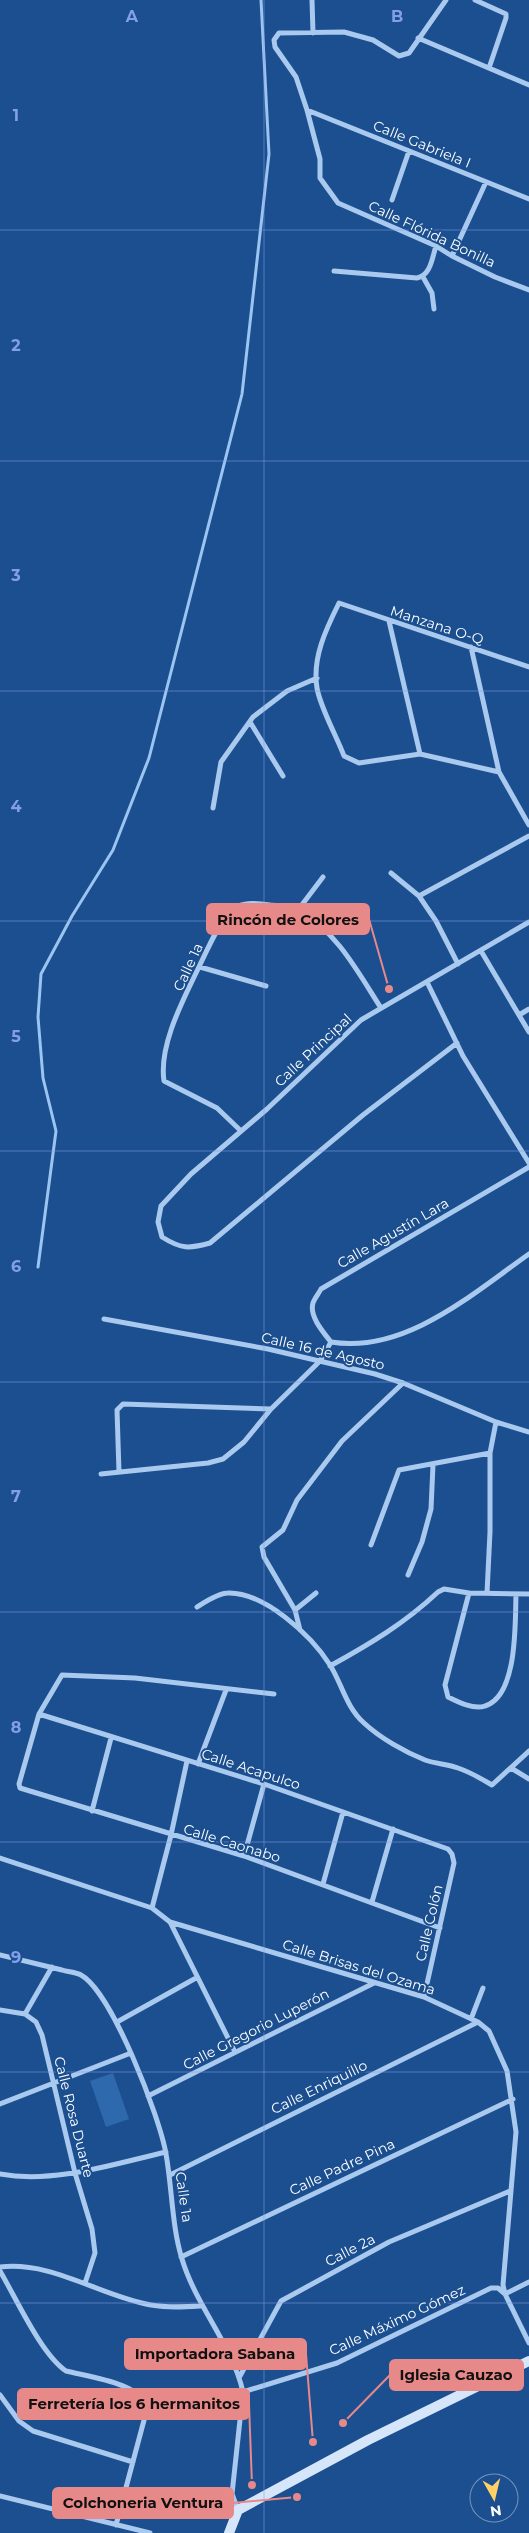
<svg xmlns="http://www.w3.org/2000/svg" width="529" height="2533" font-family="Montserrat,sans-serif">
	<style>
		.green { fill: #2e69ad }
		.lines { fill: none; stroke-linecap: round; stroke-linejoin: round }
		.stream { stroke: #9cc4f0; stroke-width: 3 }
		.street { stroke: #a9c9ee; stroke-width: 5 }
		.secondary { stroke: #d6e6fa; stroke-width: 10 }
		.grid { fill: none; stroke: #839eea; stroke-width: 1; stroke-opacity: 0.55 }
		.labels { text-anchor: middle; stroke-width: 4; stroke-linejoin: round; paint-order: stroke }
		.street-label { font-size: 14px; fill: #fff; stroke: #1b4f8f }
		.grid-label { font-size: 16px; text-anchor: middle; font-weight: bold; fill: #839eea; stroke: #1b4f8f; stroke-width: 4; stroke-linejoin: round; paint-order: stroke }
		.leader { fill: none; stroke: #e88989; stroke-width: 2 }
		.callout-dot { fill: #e88989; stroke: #1b4f8f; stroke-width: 2 }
		.callout { fill: #e88989; stroke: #e88989; stroke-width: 2 }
		.callout-label { font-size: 15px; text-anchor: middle; font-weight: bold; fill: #111 }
	</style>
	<rect width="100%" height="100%" fill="#1b4f8f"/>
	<path class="green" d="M113,2073L129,2119L106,2127L90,2081Z"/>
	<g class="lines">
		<path class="stream" d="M38,1267L56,1131L43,1078L38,1017L41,974L72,916L113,850L149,758L242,394L269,154L261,0"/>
		<path class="street" d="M312,0L313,33
			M446,0L409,53L399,56L373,40L344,32L279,33L274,40L275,47L296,77L307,110L320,159V178L338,203L436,246L452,256L495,277L529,290
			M475,0L506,14V18L489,68
			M418,38L529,85
			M307,110L529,199
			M392,200L409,151
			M452,256L486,182
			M334,271L417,278C431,275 432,258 436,246
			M423,277L432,293L434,309
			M389,621L420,754
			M471,647L499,772L529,825
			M250,722L283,776
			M499,772L420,754L359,763L344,756C337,737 320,707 317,688C312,658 326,629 339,603L529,667
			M213,808L221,762L253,717L287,691L317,678
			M391,873L419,896L436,921L458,964
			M419,896L529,836
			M298,910L323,877
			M481,951L529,1032
			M200,967L266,986
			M427,982L463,1056L529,1163
			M519,1015L529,1009
			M457,1043L363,1115L210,1243C189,1249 181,1249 162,1237L158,1222L161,1206L191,1174L267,1109L361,1020L529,922
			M241,1131L217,1108L164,1081C159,1048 180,1006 194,977C201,964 222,914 233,908C245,902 257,903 270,905C279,906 291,906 299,911C337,931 359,974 381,1008
			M104,1319L268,1349L375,1374L403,1383L496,1422L529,1432
			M331,1342C323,1332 309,1316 313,1303C314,1299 319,1293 321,1289L529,1167
			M331,1342C405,1354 472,1294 529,1254
			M119,1472L117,1410L123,1404L271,1409
			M101,1474L208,1463L223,1459L244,1442L271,1409L320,1361L331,1342
			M371,1545L399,1470L490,1453
			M408,1575L422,1542L431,1509L433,1465
			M469,1593L445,1685L448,1697C458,1702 474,1710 485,1706C518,1696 515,1622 516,1594
			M487,1593L490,1532V1453L496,1422
			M197,1607C205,1602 218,1593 228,1593C264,1592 311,1635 330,1665C342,1684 346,1707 364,1723C380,1738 405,1752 425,1760C436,1764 448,1764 458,1768C470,1772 482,1779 492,1785L529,1751
			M295,1610L316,1593
			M300,1630L295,1610L264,1557L262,1547L283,1530L297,1500L342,1441L403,1383
			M330,1666C370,1644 405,1623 438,1592L444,1589L469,1593L529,1594
			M274,1694L135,1678L62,1675L39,1714L19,1784L20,1788L244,1856L440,1928
			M39,1714L264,1784L448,1849L452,1854L454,1863L424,1997
			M198,1764L226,1690
			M511,1768L529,1779
			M92,1811L111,1738
			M244,1856L264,1784
			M0,1858L152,1908L170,1922L424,1997L478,2022L489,2031L507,2071L516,2132L503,2285L505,2294L529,2343
			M323,1884L343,1812
			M372,1902L393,1829
			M152,1908L171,1835L187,1761
			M170,1922L235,2052
			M0,1955C21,1960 42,1965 62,1970C68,1972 76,1972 81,1975C112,1992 160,2118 166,2154C172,2187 172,2228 182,2259C196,2306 232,2344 243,2392L232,2494L238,2510
			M52,1967L25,2014L36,2022L42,2035L75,2173L92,2229L95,2253L85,2283
			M0,2010L25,2014
			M471,2019L483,1988
			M117,2022L196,1978
			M148,2096L374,1983
			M0,2104L131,2053
			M0,2174C54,2184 113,2164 166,2152
			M170,2175L478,2022
			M181,2257L513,2099
			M0,2267C53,2261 100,2296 151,2305C168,2308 184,2307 201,2306
			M0,2271C16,2298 41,2354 66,2371C89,2377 143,2383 147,2409L116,2525
			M240,2376L281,2301L389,2242L510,2191
			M243,2392L337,2363L491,2288H498L505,2294L529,2282
			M0,2395L19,2421L33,2431L133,2462
			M0,2496L150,2533"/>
		<path class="secondary" d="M229,2533L238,2510L368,2440L529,2361"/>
	</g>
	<path class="grid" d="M264,0V2533M0,230H529M0,461H529M0,691H529M0,921H529M0,1151H529M0,1382H529M0,1612H529M0,1842H529M0,2072H529M0,2303H529"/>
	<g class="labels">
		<g class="street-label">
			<text transform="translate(422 144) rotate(22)" y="5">Calle Gabriela I</text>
			<text transform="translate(432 234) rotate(25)" y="5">Calle Flórida Bonilla</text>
			<text transform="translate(437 625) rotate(18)" y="5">Manzana O-Q</text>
			<text transform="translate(188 967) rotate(-65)" y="5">Calle 1a</text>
			<text transform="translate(313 1050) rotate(-43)" y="5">Calle Principal</text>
			<text transform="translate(393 1233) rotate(-30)" y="5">Calle Agustín Lara</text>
			<text transform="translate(323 1351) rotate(13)" y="5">Calle 16 de Agosto</text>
			<text transform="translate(251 1769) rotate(18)" y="5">Calle Acapulco</text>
			<text transform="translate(232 1843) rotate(17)" y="5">Calle Caonabo</text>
			<text transform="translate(429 1923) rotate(-77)" y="5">Calle Colón</text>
			<text transform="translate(359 1967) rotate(17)" y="5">Calle Brisas del Ozama</text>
			<text transform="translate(256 2029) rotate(-27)" y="5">Calle Gregorio Luperón</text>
			<text transform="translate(319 2087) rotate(-26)" y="5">Calle Enriquillo</text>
			<text transform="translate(74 2117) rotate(76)" y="5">Calle Rosa Duarte</text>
			<text transform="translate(342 2167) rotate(-25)" y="5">Calle Padre Pina</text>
			<text transform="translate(184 2197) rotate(82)" y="5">Calle 1a</text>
			<text transform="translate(350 2250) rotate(-27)" y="5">Calle 2a</text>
			<text transform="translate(397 2320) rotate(-25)" y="5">Calle Máximo Gómez</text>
		</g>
	</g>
	<g class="grid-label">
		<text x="132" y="22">A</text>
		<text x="397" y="22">B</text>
		<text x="16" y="121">1</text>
		<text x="16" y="351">2</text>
		<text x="16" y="581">3</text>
		<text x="16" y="812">4</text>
		<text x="16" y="1042">5</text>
		<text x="16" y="1272">6</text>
		<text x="16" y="1502">7</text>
		<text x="16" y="1733">8</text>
		<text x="16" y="1963">9</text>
	</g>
	<path class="leader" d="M389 989L369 919M313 2442L306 2354M343 2423L390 2375M252 2485L249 2404M297 2497L233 2503"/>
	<g class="callout-dot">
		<circle cx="389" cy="989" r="5"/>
		<circle cx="313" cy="2442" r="5"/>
		<circle cx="343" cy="2423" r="5"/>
		<circle cx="252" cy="2485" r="5"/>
		<circle cx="297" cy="2497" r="5"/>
	</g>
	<g class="callout">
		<rect x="207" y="904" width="162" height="30" rx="5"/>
		<rect x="125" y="2339" width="181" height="30" rx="5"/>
		<rect x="390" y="2360" width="133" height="30" rx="5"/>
		<rect x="18" y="2389" width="231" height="30" rx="5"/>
		<rect x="53" y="2488" width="180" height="30" rx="5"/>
	</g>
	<g class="callout-label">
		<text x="288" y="925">Rincón de Colores</text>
		<text x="215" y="2359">Importadora Sabana</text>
		<text x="456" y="2380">Iglesia Cauzao</text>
		<text x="134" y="2409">Ferretería los 6 hermanitos</text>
		<text x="143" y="2508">Colchoneria Ventura</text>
	</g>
	<g transform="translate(494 2498) rotate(172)"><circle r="24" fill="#1b4f8f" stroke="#7695bc"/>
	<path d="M0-4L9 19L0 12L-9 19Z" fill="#ffd166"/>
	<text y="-8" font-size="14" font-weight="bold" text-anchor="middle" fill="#ffffff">N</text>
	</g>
</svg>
